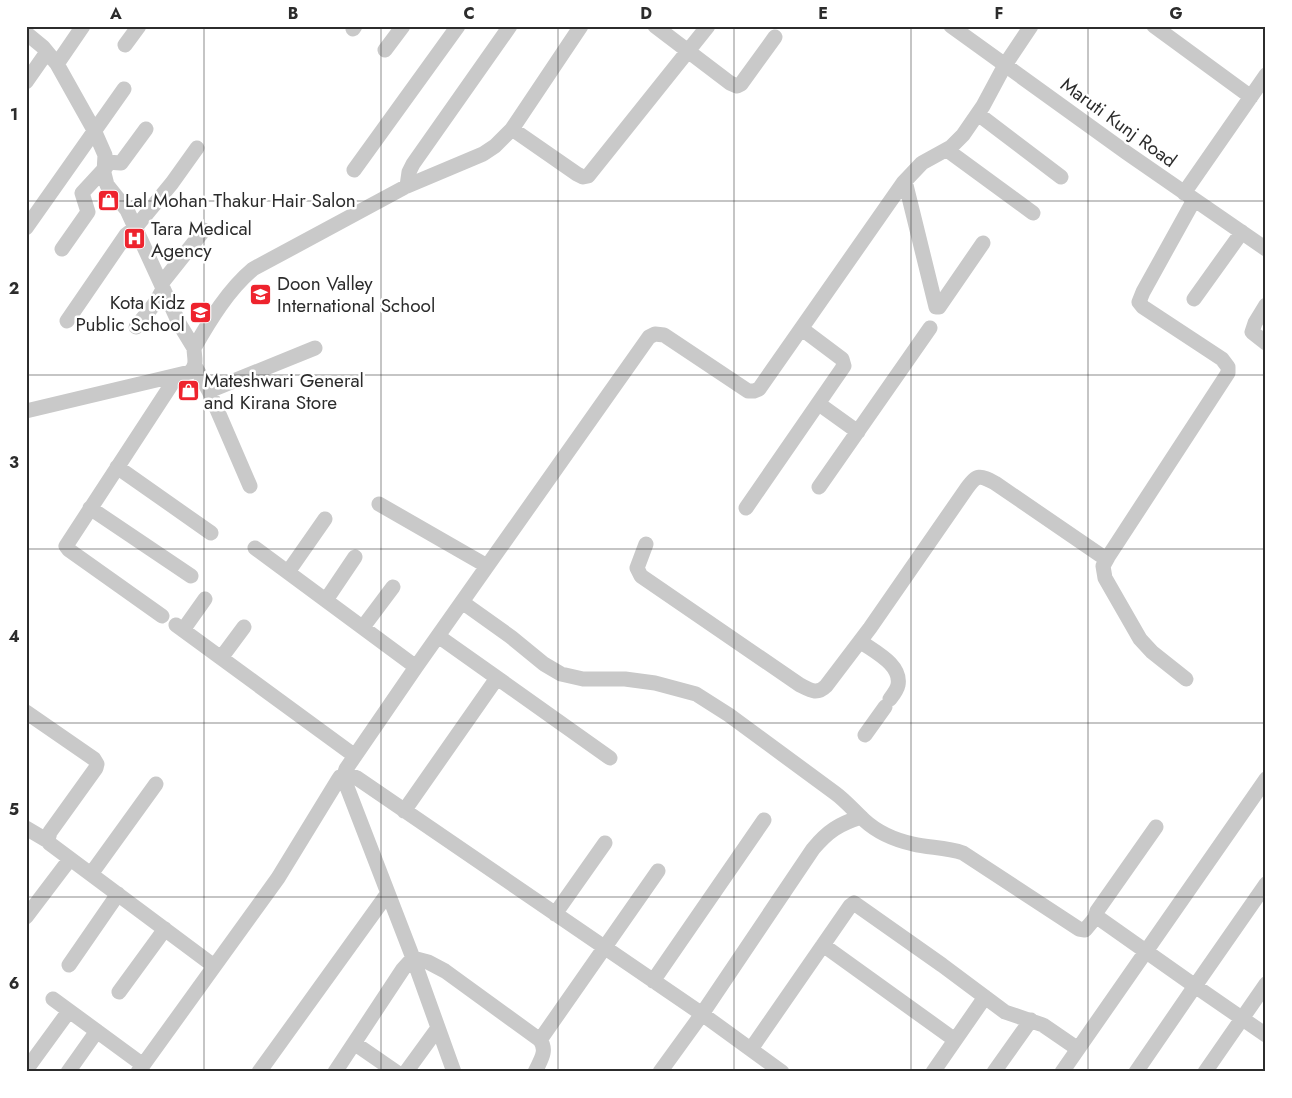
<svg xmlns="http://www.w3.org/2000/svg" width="1292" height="1098" font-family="Jost,sans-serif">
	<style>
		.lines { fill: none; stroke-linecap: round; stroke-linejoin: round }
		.minor { stroke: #c9c9c9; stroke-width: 15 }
		.grid { fill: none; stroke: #2c2c2c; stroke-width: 1; stroke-opacity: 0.55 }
		.labels { text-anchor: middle; stroke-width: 5; stroke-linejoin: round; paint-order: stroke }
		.street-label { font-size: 19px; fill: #2c2c2c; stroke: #fff }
		.poi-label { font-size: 19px; fill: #2c2c2c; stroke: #fff; text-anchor: start }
		.neatline { fill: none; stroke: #2c2c2c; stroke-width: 2 }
		.grid-label { font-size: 16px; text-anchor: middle; font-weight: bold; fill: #2c2c2c }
	</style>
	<rect width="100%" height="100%" fill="#fff"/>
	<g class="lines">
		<path class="minor" d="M655,26L730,83L737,86L741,84L775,37
			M951,26L1127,153L1266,249
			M1154,26L1251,97
			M353,29L355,26
			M26,33L43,47L57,64L94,130L105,155L104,173L107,185L127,210L180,325L194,348
			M125,45L139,26
			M385,50L403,26
			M57,64L83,26
			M26,82L47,52
			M978,114L1061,177
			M512,129L577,174L583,177L588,176L708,26
			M947,150L1033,213
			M106,162L121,163L146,129
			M354,170L458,26
			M905,181L936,307H939L983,243
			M407,186L409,172L413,164L510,26
			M1184,193L1266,75
			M26,228L124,89
			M62,249L88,212L82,193L106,167
			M161,284L204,230
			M1194,299L1242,232
			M1266,305L1255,323L1252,332L1266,343
			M67,321L126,235L135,228L172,183L197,148
			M136,327L156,302L163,289
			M195,366L209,391L250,486
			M209,391L315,348
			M819,404L858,432
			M26,411L190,372C198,365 194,357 194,348C210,320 228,290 253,269L407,186L483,154L495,146L512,129L581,26
			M117,467L211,533
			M819,487L930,328
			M379,504L487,566
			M90,508L191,576
			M746,508L844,366L842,359L802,329
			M646,544L637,568L641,576L800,685C810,690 817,695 826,686L870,628L967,488C977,474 980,475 995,483L1106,559
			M255,548L416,667
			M288,572L325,519
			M326,600L355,557
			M462,602L511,637L544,664L561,674L583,679H625L655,683L696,694L729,715L835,793C846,801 854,811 864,820C877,832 895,840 913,844C929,848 946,847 963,853L1079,929L1085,930L1095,918L1100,919L1195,986L1266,884
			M162,616L69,550L66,546L177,376
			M176,625L355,756
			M363,627L393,587
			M183,630L205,599
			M438,636L610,758
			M860,641C873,651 902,664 898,685C897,690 893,695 890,699
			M221,658L244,627
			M1186,679L1152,652L1140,639L1105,578L1103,566L1108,557L1228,373V367L1222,359L1143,307L1139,302L1143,292L1194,200
			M26,712L94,759L97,764L96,768L50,832L48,840L49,843L214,966
			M865,735L885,707
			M404,811L497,678
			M26,828L48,841
			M91,874L156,784
			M555,914L605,843
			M26,917L70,859
			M1095,918L1097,911L1156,827
			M823,945L955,1040
			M69,965L118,894
			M653,981L764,820
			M119,992L165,929
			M53,999L143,1065
			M540,1040L658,871
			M354,1043L396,1072
			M751,1049L850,906L854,903L942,965L1005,1012L1043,1025L1078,1049
			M26,1070L69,1011
			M68,1072L97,1031
			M138,1072L278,878L338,780L340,777L347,774L357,778L702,1014L782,1072
			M259,1072L388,893
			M335,1072L403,969L413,958L428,962L445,971L540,1040C548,1051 540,1061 535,1072
			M406,1072L438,1028
			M454,1072L413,958L347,787L344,775L346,769L416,667L649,337L655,334L664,335L748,391H754L759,389L903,183L922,163L951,147L963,135L983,106L1005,65L1031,26
			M660,1072L702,1014L813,849C828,831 839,824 861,817
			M933,1072L985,997
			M994,1072L1031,1020
			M1062,1072L1266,779
			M1136,1072L1195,986L1266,1035
			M1205,1072L1266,984"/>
	</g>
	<path class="grid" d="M204,26V1072M381,26V1072M558,26V1072M734,26V1072M911,26V1072M1088,26V1072M26,201H1266M26,375H1266M26,549H1266M26,723H1266M26,897H1266"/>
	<defs>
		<symbol id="shop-square" viewBox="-11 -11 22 22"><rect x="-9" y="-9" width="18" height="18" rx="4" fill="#ee232d" stroke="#fff"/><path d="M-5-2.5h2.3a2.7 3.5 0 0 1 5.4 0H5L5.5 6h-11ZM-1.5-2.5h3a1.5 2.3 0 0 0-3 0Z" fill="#fff"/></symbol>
		<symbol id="hospital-square" viewBox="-11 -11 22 22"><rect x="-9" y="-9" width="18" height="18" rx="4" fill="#ee232d" stroke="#fff"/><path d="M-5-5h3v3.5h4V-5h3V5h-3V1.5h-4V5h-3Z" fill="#fff"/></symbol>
		<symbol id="school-square" viewBox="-11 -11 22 22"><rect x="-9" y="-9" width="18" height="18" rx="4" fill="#ee232d" stroke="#fff"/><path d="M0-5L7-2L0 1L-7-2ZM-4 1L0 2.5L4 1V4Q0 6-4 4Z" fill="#fff"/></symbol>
	</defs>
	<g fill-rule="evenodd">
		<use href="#shop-square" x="96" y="188" width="25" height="25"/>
		<use href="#hospital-square" x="122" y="226" width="25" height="25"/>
		<use href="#school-square" x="248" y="282" width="25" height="25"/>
		<use href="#school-square" x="188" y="300" width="25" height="25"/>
		<use href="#shop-square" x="176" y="378" width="25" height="25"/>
	</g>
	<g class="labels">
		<g class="street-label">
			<text transform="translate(1119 122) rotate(36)" y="7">Maruti Kunj Road</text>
		</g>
		<g class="poi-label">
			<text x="125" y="207">Lal Mohan Thakur Hair Salon</text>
			<text x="151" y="235">Tara Medical<tspan x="151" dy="22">Agency</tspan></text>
			<text x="277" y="290">Doon Valley<tspan x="277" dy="22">International School</tspan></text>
			<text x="185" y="309" text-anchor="end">Kota Kidz<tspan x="185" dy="22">Public School</tspan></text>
			<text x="204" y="387">Mateshwari General<tspan x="204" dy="22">and Kirana Store</tspan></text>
		</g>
	</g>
	<rect width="1292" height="1098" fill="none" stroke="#ffffff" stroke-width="55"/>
	<rect x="28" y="28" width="1236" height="1042" class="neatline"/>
	<g class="grid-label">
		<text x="116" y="19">A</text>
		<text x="293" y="19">B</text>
		<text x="469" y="19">C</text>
		<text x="646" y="19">D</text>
		<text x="823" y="19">E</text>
		<text x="999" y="19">F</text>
		<text x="1176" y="19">G</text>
		<text x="14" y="120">1</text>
		<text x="14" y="294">2</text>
		<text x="14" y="468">3</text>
		<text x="14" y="642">4</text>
		<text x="14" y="815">5</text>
		<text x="14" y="989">6</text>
	</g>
</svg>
